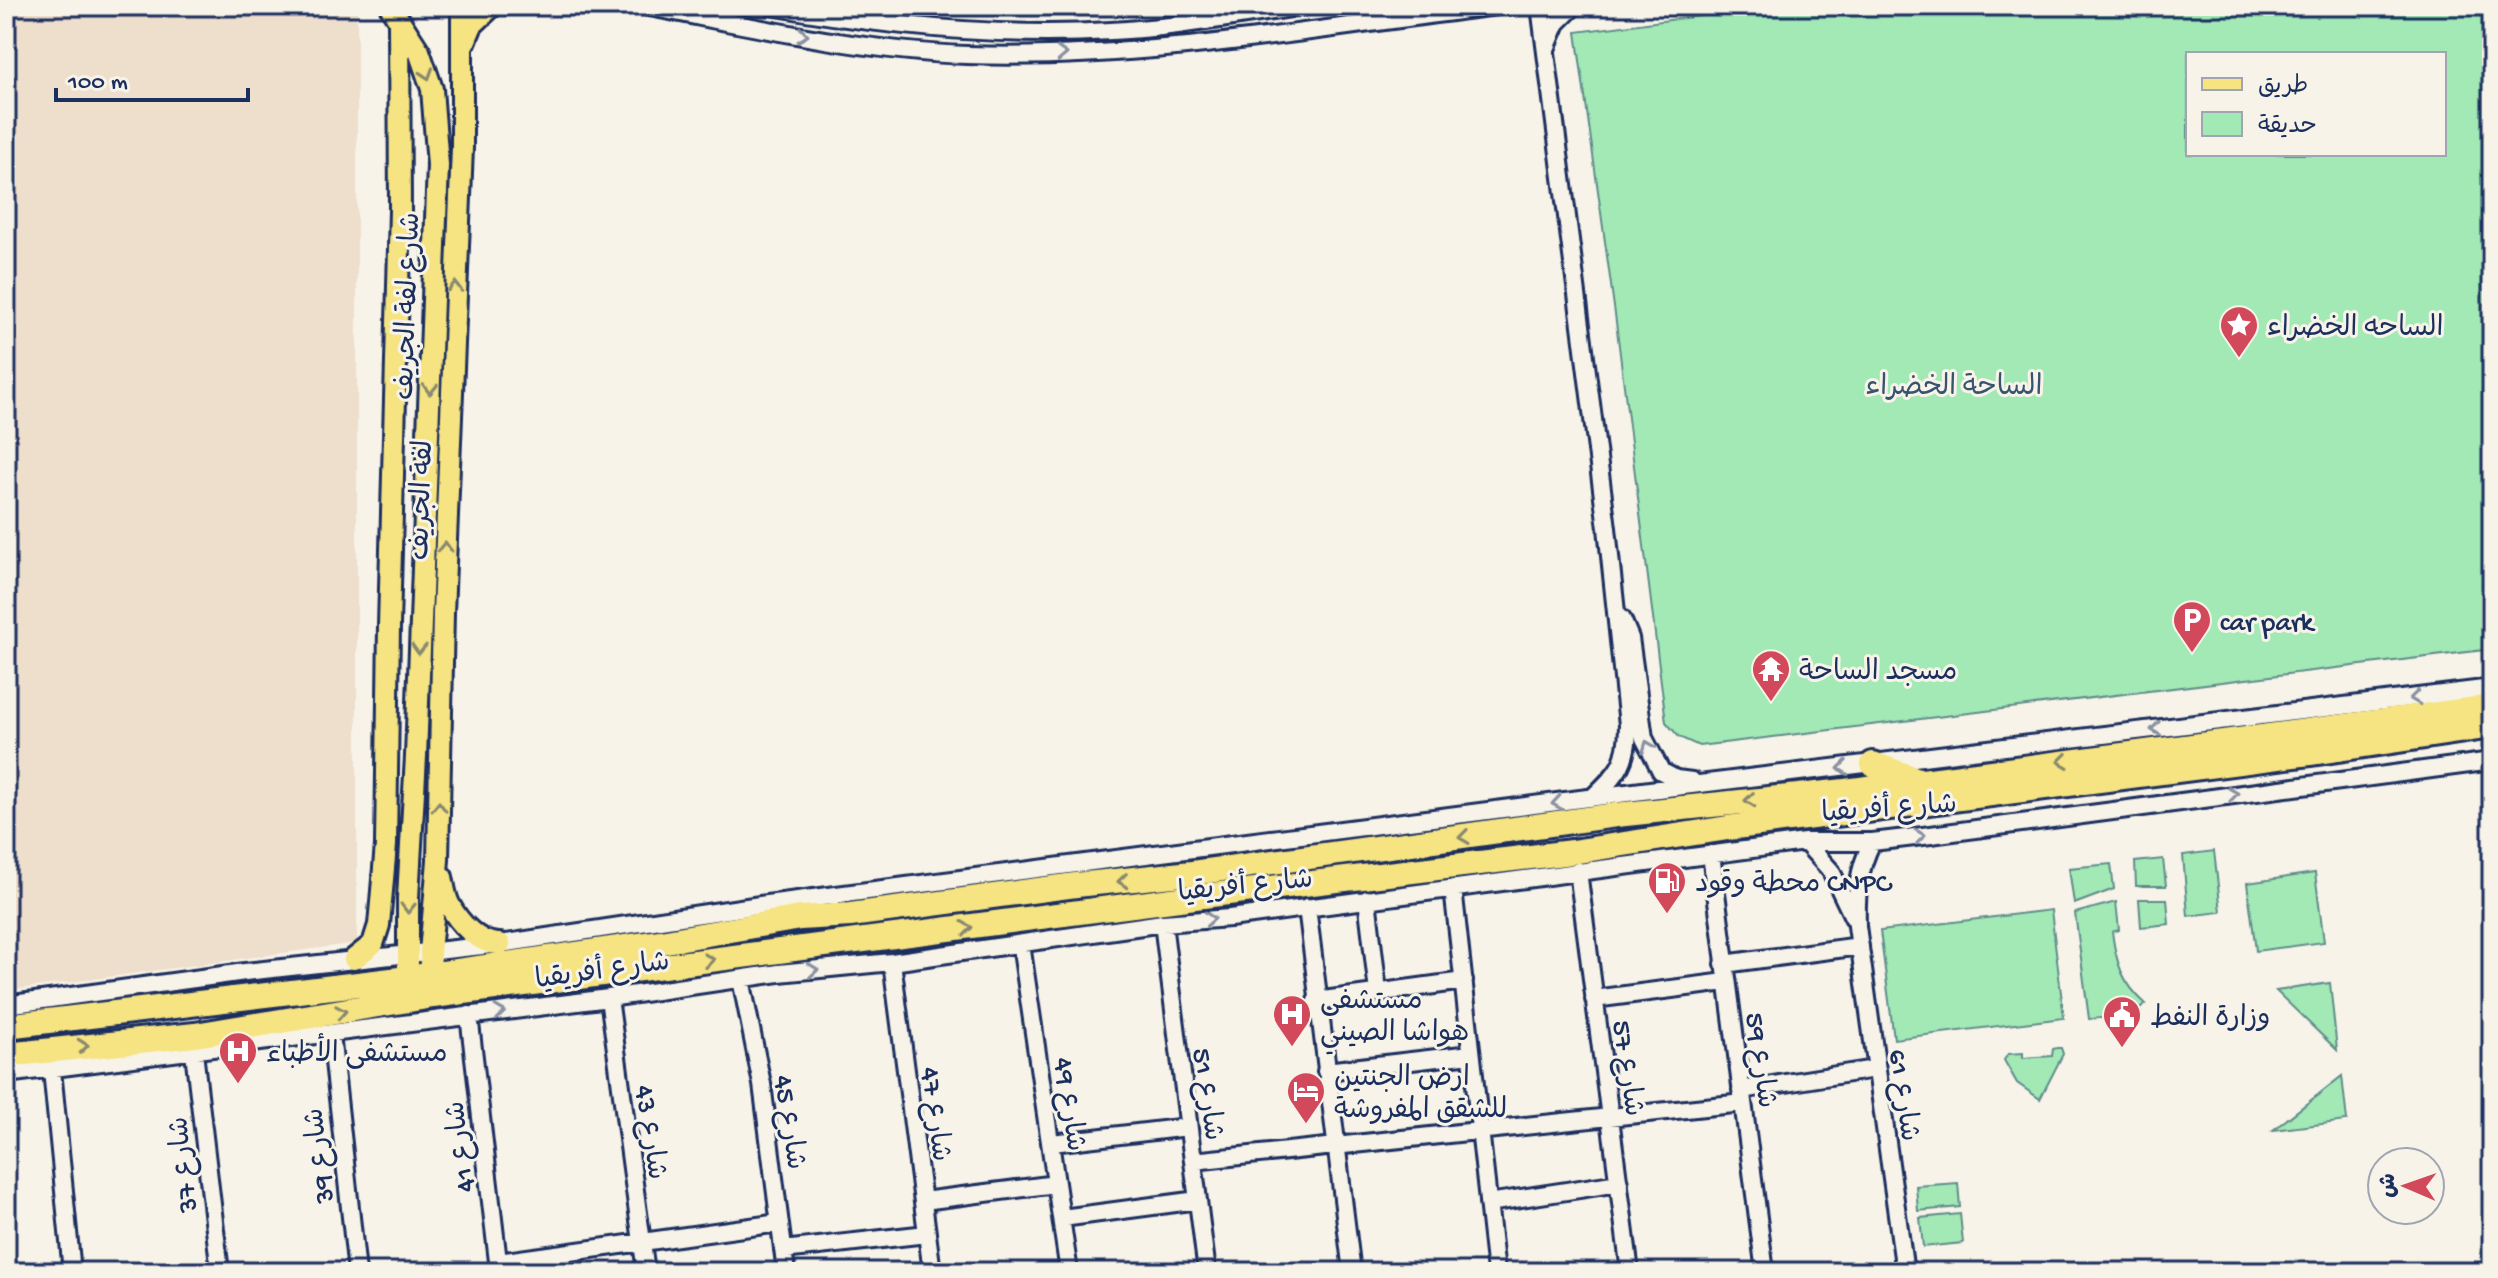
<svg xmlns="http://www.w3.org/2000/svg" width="2498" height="1278" font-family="'Gochi Hand','Playpen Sans Arabic',sans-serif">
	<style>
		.built { fill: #eedecc }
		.green { fill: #a2e9b6; stroke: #5e8c8a; stroke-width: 2; fill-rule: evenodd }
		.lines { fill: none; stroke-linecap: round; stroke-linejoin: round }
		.minor-casing { stroke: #1b2f5e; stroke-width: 22 }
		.major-casing { stroke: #1b2f5e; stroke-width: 26 }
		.highway-casing { stroke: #1b2f5e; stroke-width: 30 }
		.minor { stroke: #f7f3e8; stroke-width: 16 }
		.major { stroke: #f6e381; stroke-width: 20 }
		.highway { stroke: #f6e381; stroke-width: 24 }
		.oneway { stroke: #8991a3 }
		.oneway2 { stroke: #888970 }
		.labels { text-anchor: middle; stroke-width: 6; stroke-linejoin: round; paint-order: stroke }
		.street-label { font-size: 28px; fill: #1b2f5e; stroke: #f7f3e8 }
		.poi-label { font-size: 28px; fill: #1b2f5e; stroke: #f7f3e8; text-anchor: start }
		.park-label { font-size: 28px; fill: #365470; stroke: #f7f3e8 }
	</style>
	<rect width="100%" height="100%" fill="#f7f3e8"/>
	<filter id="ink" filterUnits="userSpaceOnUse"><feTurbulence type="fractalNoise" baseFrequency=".0125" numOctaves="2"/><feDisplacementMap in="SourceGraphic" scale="16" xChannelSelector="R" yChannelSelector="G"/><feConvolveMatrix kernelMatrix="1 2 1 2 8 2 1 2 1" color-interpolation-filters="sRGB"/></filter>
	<g filter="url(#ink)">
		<path class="built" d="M6,6H357V943L6,991Z"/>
		<path class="green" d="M1778,6H2492V649L1699,746L1679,737L1666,722L1615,314L1576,32ZM2188,54H2444V154H2188Z
			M2214,851L2221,912L2188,916L2183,855Z
			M2163,859L2166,886H2136L2135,862Z
			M2111,864L2114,889L2074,904L2069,868Z
			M2315,873L2324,942L2256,951L2247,883Z
			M2139,899H2167L2169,924L2141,927Z
			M2116,902L2119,930L2112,932C2116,963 2122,983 2146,1004C2132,1018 2108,1017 2089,1019L2075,913Z
			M2051,910L2064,1018L1894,1039L1880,931Z
			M2330,983L2337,1050L2276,991Z
			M2057,1048H2061L2063,1054L2040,1099L2017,1083L2004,1060L2008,1054L2023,1053V1058L2052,1056L2053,1049Z
			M2342,1076L2347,1121L2273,1130Z
			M1958,1183L1960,1207L1918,1211L1916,1186Z
			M1960,1214L1963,1243L1923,1247L1920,1218Z"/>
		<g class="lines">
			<defs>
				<path id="minor" d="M644,6C750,26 858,51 967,55C1144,61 1322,28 1497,6
					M771,6C883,26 997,38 1111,31C1176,28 1241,15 1305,6
					M1540,6L1607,528L1628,725C1628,763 1619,772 1593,797
					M1546,49L1557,23L1574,6
					M1622,619L1630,638L1644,738L1661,771L1676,779L1692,781
					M1805,842L1831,871L1853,917
					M1872,842C1858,870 1856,894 1857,926L1905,1272
					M1711,854L1765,1272
					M1578,871L1630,1272
					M1453,888L1496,1272
					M1367,899L1378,992
					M1307,907L1352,1272
					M1163,923L1207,1272
					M1021,944L1069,1272
					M892,962L932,1272
					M1724,964L1860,946
					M741,979L762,1084L786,1272
					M609,998L646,1272
					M1594,999L1726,982
					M1316,1001L1464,981
					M6,1005L245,972L500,944L767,904L1650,790L2492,688
					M469,1015L499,1270
					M331,1034L357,1272
					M194,1052L220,1272
					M52,1070L72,1272
					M1326,1071L1471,1054
					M6,1074L609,998L779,973L892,962L1163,923L1230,918L1805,842H1872L1923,836L2492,761
					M1741,1090L1875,1069
					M1052,1143L1188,1127
					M1193,1161L1743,1103
					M923,1201L1056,1184
					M1488,1203L1619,1183
					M1062,1218L1198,1200
					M783,1250L927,1234
					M498,1262L779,1223"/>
				<path id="major" d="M390,6L419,51L432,89L438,165L416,756L408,898V990
					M465,42L472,25L492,6
					M442,877C444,886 445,896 449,904C458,922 479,945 500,944
					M354,959L373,944L379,925L386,845L389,626L400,210L399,22
					M433,988L430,953L438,860L443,613L462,148V6"/>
				<path id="highway" d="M1873,764L1916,779
					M6,1026L408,978L660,942L800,918L850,915L1076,885L1192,873L1616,815L1845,791L2492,707
					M6,1055L195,1035L433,996L1195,897L1572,852L1728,828L2310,753L2492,726"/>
			</defs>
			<use href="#minor" class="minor-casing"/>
			<use href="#major" class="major-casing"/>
			<use href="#highway" class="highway-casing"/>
			<use href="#minor" class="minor"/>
			<use href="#major" class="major"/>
			<use href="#highway" class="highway"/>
		</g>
		<defs><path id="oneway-chevron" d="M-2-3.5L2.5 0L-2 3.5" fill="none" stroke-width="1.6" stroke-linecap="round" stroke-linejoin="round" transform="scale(2)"/></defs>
		<g class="oneway">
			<use href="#oneway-chevron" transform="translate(803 35) rotate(8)"/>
			<use href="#oneway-chevron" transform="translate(1062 54) rotate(-2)"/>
			<use href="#oneway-chevron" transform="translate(2415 698) rotate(173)"/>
			<use href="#oneway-chevron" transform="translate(2156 729) rotate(173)"/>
			<use href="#oneway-chevron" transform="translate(1648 746) rotate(-111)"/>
			<use href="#oneway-chevron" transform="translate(1843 768) rotate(173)"/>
			<use href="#oneway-chevron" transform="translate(2233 794) rotate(-7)"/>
			<use href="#oneway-chevron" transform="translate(1557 803) rotate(171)"/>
			<use href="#oneway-chevron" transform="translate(1920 836) rotate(-7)"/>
			<use href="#oneway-chevron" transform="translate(1210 919) rotate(-4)"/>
			<use href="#oneway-chevron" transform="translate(813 970) rotate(-6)"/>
			<use href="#oneway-chevron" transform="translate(500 1012) rotate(-7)"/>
		</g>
		<g class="oneway2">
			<use href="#oneway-chevron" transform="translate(427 74) rotate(72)"/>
			<use href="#oneway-chevron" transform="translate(455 287) rotate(-88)"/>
			<use href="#oneway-chevron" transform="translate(430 389) rotate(92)"/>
			<use href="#oneway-chevron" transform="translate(445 547) rotate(-88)"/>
			<use href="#oneway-chevron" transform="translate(419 649) rotate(92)"/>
			<use href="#oneway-chevron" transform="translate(2063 761) rotate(173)"/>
			<use href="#oneway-chevron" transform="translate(1750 800) rotate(174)"/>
			<use href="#oneway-chevron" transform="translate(439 807) rotate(-89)"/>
			<use href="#oneway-chevron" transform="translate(1464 837) rotate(172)"/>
			<use href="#oneway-chevron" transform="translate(1123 881) rotate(174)"/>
			<use href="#oneway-chevron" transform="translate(408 908) rotate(91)"/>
			<use href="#oneway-chevron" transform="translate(967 928) rotate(-8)"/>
			<use href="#oneway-chevron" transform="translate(709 960) rotate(-8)"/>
			<use href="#oneway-chevron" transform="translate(341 1012) rotate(-10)"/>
			<use href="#oneway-chevron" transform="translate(83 1046) rotate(-6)"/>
		</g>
	</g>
	<defs>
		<symbol id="sight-pin" viewBox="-11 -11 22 30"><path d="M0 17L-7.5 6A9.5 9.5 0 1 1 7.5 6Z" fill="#d1495b" stroke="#f7f3e8"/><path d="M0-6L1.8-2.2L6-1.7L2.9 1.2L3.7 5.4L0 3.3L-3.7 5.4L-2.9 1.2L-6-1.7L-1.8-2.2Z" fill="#fff"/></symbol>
		<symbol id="parking-pin" viewBox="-11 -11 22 30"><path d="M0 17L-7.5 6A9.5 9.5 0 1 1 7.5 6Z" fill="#d1495b" stroke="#f7f3e8"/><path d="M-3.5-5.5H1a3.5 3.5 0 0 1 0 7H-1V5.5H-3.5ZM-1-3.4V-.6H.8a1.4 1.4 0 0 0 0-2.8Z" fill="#fff"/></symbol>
		<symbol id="temple-pin" viewBox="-11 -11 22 30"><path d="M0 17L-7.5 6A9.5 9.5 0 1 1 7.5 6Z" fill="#d1495b" stroke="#f7f3e8"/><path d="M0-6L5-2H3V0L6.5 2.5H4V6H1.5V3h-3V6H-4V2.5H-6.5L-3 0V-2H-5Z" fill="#fff"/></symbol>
		<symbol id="fuel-pin" viewBox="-11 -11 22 30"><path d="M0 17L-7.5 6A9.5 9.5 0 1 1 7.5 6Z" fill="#d1495b" stroke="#f7f3e8"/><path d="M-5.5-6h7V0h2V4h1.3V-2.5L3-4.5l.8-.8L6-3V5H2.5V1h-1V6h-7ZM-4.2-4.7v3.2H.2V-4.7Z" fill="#fff"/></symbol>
		<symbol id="hospital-pin" viewBox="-11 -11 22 30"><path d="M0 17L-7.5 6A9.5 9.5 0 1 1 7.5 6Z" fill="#d1495b" stroke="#f7f3e8"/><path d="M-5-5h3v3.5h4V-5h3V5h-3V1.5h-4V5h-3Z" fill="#fff"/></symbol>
		<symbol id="civic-pin" viewBox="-11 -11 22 30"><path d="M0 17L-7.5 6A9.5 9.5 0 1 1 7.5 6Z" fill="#d1495b" stroke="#f7f3e8"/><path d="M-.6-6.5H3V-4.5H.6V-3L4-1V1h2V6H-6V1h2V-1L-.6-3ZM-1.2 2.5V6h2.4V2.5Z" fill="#fff"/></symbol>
		<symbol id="hotel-pin" viewBox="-11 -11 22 30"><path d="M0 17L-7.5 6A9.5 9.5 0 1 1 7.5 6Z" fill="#d1495b" stroke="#f7f3e8"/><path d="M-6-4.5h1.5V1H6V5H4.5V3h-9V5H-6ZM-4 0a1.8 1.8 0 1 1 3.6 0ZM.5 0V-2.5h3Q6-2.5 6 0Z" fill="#fff"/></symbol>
	</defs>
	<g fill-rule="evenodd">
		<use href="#sight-pin" x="2217" y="303" width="44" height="60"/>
		<use href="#parking-pin" x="2170" y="598" width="44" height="60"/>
		<use href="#temple-pin" x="1749" y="647" width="44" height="60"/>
		<use href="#fuel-pin" x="1645" y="859" width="44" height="60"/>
		<use href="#hospital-pin" x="1270" y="992" width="44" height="60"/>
		<use href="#civic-pin" x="2100" y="993" width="44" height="60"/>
		<use href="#hospital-pin" x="216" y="1029" width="44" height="60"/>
		<use href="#hotel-pin" x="1284" y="1069" width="44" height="60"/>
	</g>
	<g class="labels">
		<g class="street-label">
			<text transform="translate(405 306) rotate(-88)" y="10">شارع لفة الجريف</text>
			<text transform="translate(419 500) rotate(-88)" y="10">لفة الجريف</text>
			<text transform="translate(1889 806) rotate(-4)" y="10">شارع أفريقيا</text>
			<text transform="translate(1245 883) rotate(-6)" y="10">شارع أفريقيا</text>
			<text transform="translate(602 968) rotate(-8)" y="10">شارع أفريقيا</text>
			<text transform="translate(1763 1060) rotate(82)" y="10">شارع 59</text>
			<text transform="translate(1630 1068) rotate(82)" y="10">شارع 57</text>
			<text transform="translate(1210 1094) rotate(82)" y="10">شارع 51</text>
			<text transform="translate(1906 1095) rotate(82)" y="10">شارع 61</text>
			<text transform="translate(1072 1104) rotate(82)" y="10">شارع 49</text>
			<text transform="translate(938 1114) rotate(83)" y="10">شارع 47</text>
			<text transform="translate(792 1122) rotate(82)" y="10">شارع 45</text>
			<text transform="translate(653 1132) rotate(82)" y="10">شارع 43</text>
			<text transform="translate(458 1147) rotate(-97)" y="10">شارع 41</text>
			<text transform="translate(317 1156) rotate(-97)" y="10">شارع 39</text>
			<text transform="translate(181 1165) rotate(-96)" y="10">شارع 37</text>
		</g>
		<g class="poi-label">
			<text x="2267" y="335">الساحه الخضراء</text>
			<text x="2220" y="630">car park</text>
			<text x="1799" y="679">مسجد الساحة</text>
			<text x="1695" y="891">محطة وقود CNPC</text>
			<text x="1320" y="1008">مستشفى<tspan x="1320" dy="32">هواشا الصيني</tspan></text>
			<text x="2150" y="1025">وزارة النفط</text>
			<text x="266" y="1061">مستشفی الأطباء</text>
			<text x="1334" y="1085">ارض الجنتين<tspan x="1334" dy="32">للشقق المفروشة</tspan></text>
		</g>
		<g class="park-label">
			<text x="1954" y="394">الساحة الخضراء</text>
		</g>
	</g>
	<rect width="2498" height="1278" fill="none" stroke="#f7f3e8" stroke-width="32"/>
	<rect x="16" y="16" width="2466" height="1246" fill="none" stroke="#1b2f5e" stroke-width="3" filter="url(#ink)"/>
	<rect x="2186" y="52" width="260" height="104" fill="#f7f3e8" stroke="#9fa5b1" stroke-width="2"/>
	<rect x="2202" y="78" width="40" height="12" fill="#f6e381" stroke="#9fa5b1" stroke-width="2"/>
	<text x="2258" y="92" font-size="24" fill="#1b2f5e">طريق</text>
	<rect x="2202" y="112" width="40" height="24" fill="#a2e9b6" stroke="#9fa5b1" stroke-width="2"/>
	<text x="2258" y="132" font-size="24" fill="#1b2f5e">حديقة</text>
	<g transform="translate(2406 1186) rotate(272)"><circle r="38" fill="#f7f3e8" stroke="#9fa5b1" stroke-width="2"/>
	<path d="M0-6L14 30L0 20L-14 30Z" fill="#d1495b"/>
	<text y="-12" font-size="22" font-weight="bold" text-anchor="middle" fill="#1b2f5e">ش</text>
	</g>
	<path d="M56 88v12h192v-12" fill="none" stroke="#1b2f5e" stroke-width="4"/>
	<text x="68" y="88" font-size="24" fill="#1b2f5e" stroke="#f7f3e8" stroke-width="6" paint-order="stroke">100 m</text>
</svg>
